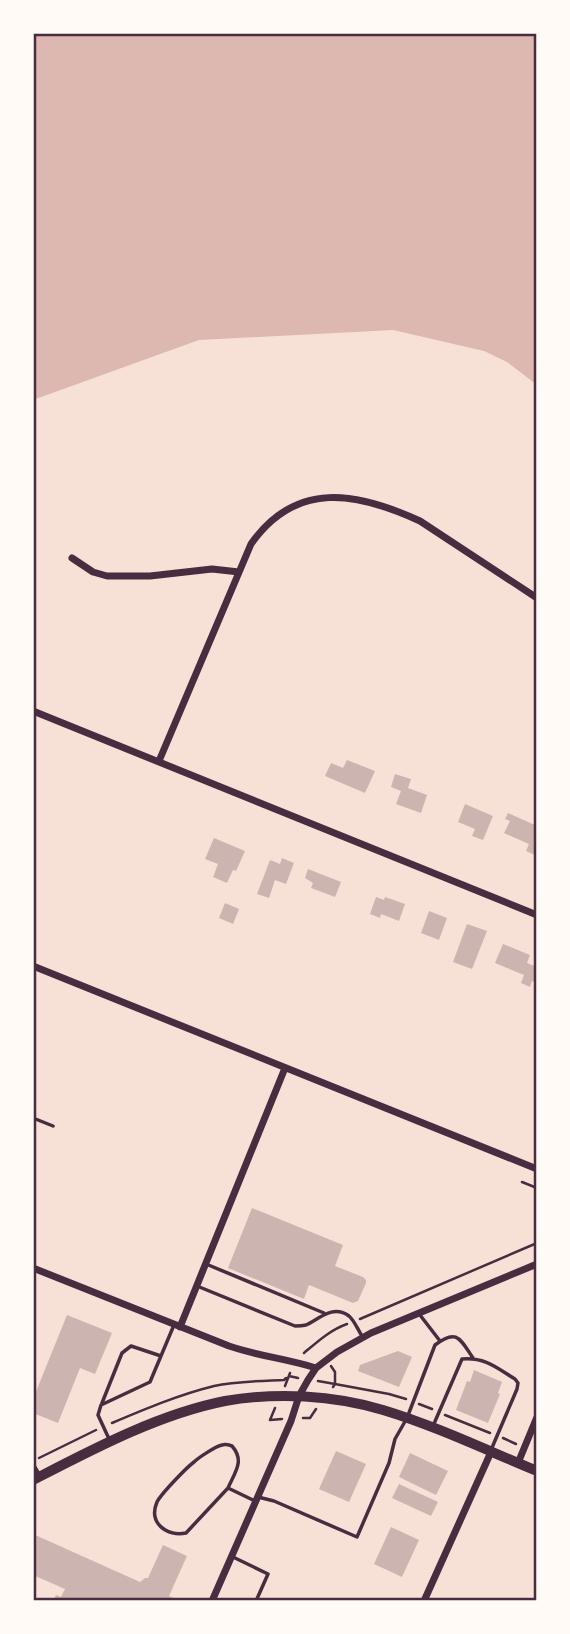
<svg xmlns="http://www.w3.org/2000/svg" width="570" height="1634" font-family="Overpass,sans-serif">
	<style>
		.water { fill: #dcb8b0 }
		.building { fill: #ccb4b1 }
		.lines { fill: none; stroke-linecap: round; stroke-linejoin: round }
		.path { stroke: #4a2c40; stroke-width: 2.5 }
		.service { stroke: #4a2c40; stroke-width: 3.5 }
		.minor { stroke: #4a2c40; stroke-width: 7 }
		.secondary { stroke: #4a2c40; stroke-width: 10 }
		.neatline { fill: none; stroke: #4a2c40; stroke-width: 2.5 }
	</style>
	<rect width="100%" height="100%" fill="#f7e1d7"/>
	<path class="water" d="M33,33H537V385L507,362L484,351L393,330L199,340L33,400Z"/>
	<path class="building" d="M347,760L375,771L365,793L325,776L331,763L343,768Z
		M395,774L411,779L408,788L427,795L421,813L396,804L401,791L391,787Z
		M465,804L493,816L483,840L472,836L475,829L458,822Z
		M508,813L537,826V856L526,851L529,844L504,833L510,821L505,819Z
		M214,838L245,851L236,871L233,870L227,883L213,877L218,864L205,859Z
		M282,858L294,863L286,884L275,880L269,898L257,894L270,860L280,864Z
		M308,869L341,882L335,897L311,888L313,883L305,878Z
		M376,897L384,900L385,897L405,904L399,921L381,914L380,918L370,914Z
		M225,903L239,909L233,924L219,918Z
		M429,911L447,918L439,940L421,933Z
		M467,924L487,931L472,969L453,962Z
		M503,944L530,955L527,963L537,967V983L532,981L530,987L521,983L524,975L495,963Z
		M252,1208L343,1245L335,1266L363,1277L366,1280V1283L358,1301L353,1303L309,1285L304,1299L228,1268Z
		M67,1315L112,1333L95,1374L80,1368L58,1423L33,1413V1399Z
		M398,1351L412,1357L399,1387L358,1371L360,1365Z
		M474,1370L502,1382L498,1393L500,1394L488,1423L456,1410L467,1381L470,1382Z
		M336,1451L366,1464L349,1502L319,1489Z
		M410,1453L448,1471L436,1495L399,1477Z
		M399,1484L438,1502L431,1516L392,1498Z
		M391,1527L419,1540L402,1577L374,1564Z
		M33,1534L140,1582L145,1578H148L163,1545L187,1556L169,1596L180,1601H53L56,1595L61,1597L65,1589L33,1575Z"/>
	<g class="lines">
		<path class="path" d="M522,1182L537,1188
			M360,1319L537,1243
			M304,1353C317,1342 330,1330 347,1324
			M331,1366L335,1372V1384L389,1394L406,1399
			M289,1376L298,1378
			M318,1381L335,1384L333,1387
			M285,1386L290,1373
			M419,1404L432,1409
			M275,1408L270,1420L282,1419
			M445,1415L490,1433
			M303,1418H310L316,1409
			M112,1423C145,1409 178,1395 214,1386C236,1381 261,1381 284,1380L286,1378
			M503,1438L516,1444
			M39,1458L96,1430"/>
		<path class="service" d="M33,1118L53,1126
			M206,1264L324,1313
			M197,1286L295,1326C299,1326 302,1326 306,1325C319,1319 333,1304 349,1316C354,1320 358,1330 362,1336
			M420,1315L440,1341
			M102,1403L122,1353L131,1346L161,1356
			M433,1426L462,1359C485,1357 497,1368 515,1379L518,1383L517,1389L491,1450
			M110,1441L98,1415L101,1405L150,1382L174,1325
			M33,1464L39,1474
			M228,1488L186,1533C167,1537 148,1523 157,1502C161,1494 186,1468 194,1462C198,1458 216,1446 222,1445C225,1444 229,1445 232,1446C245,1461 235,1472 228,1488L255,1501
			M258,1497L274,1501L357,1537L389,1463L395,1439L407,1418L435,1345C457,1328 460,1339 473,1358
			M233,1557L268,1574L256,1601"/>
		<path class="minor" d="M72,558L93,572L107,576H150L212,569L239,572
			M33,711L537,915
			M159,761L251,544C296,480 357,492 420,521L537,598
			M33,966L537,1169
			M33,1268L229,1346C258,1356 288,1359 316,1368
			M180,1327L285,1068
			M518,1463L537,1417
			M212,1601L291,1421L299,1396L308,1380L316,1368L337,1352L371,1333L537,1264
			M424,1601L491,1452"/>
		<path class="secondary" d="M33,1480C93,1449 159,1414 225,1401C277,1392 333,1395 383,1410C436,1426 486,1450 537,1471"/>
	</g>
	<rect width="570" height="1634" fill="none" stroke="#fffaf5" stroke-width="70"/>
	<rect x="35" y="35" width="500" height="1564" class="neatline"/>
</svg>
